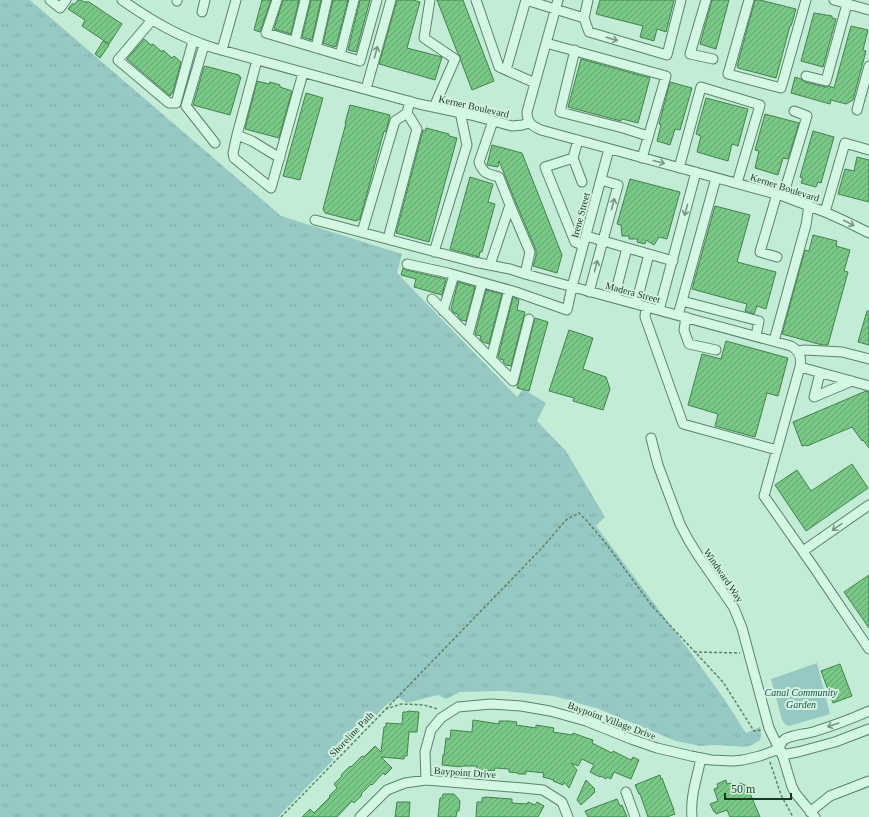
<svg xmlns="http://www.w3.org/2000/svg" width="869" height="817" font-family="Georgia,serif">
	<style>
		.grass { fill: url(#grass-tufts) }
		.garden { fill: #96c9c3 }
		.building { fill: url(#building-hatch); stroke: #41834b }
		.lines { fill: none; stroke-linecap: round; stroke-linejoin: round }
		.minor-casing { stroke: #5a8466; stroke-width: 11 }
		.path { stroke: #5a8466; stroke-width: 1.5; stroke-dasharray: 3 2; stroke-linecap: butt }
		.minor { stroke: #d4f7e4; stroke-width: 9 }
		.oneway { stroke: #799684 }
		.labels { text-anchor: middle; stroke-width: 4; stroke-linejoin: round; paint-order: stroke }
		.street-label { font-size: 10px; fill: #1e3523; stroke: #d1f3e1 }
		.park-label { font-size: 10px; font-style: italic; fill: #255050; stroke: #d1f3e1 }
	</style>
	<defs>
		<pattern id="grass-tufts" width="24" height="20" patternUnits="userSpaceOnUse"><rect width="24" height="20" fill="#96c9c3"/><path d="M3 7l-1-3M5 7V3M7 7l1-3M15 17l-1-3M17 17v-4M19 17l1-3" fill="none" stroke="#81ada7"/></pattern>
		<pattern id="building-hatch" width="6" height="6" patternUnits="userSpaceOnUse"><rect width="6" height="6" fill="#79c887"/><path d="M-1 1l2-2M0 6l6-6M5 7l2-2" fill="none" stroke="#63a36e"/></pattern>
	</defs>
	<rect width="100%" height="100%" fill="#c2ecd5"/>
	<path class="grass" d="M0,0H30L281,216L402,254L397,273L517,397L523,389L546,403L537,421L566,451L605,517L596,526L686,646L722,696L746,733L760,727L761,736L760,740L752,745L745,747L719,745L700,746L676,741L599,709L554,696L502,691L460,692L446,699L438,695L407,703L399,698L386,705L278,817H0Z"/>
	<path class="garden" d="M817,663L830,714L789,726L785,724L782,720L771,679Z"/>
	<path class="building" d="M78,0H81L84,2H89L122,24L109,44L82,26L85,20L68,9L72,4H75Z
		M262,0H271L260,32L254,30Z
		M283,0H299L291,34L274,29Z
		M311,0H321L312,40L302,37Z
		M333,0H348L336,46L335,47L323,43Z
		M360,0H370L356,52L348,50Z
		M397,0H413L420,2L407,48L442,57L435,80L379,64Z
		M437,0H463L494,81L472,90L461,61L460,56L458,54Z
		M600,0H674L666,32L657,29L654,41L640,37L643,26L596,14Z
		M712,0H729L716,49L700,44Z
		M755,0H760L796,9L791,26H790L776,78L738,68L737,66Z
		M814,13L832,16V18L836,19L823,67L801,61Z
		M851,26L868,30L863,50L866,51L853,100L846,104L831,100L830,104L791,93L795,77L801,79L805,82L825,87L829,86L834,88Z
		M144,39L151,45L153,44L162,52L163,50L172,58L174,56L181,62L173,92L170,96L127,59Z
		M103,41L109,45L100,58L95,54Z
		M581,59L650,78L638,123L622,119L621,121L568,107Z
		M205,66L239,75V77H241L230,115L193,105L204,67Z
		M257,81L269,84L270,82L280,85V87L292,91L279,138L245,129Z
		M670,82L692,88L680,130L675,129L670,145L657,141L661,125L659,124Z
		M306,93L323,98L300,180L283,176Z
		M706,98L748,109L738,146L732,144L728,161L697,152L701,136L696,134Z
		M350,105L390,115L386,132L384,131L360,219L356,221L325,213L323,209L346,123H345Z
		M765,114L799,123L788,159L783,158L778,175L755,168L759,151L755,150Z
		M426,128L449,134V136L457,138L429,242L396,233L423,130L425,131Z
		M813,131L834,137L821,183L818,182L816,187L801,183L803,178L800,177Z
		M492,145L522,153L562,255L557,273L533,266L536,256V250L516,203L499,161L498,167L487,165Z
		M857,157L869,160V202L838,194L845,169L854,171Z
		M470,177L493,184L488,202L495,204L482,252H480L479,257L450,249Z
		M630,179L680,192L667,239L659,237L654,245L646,240L645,244L637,242L638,239H629V236H622L621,225L617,224Z
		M715,206L750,215L737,262L776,272L766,309L757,306L754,314L745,311L747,304L692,289Z
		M813,235L837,241L836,246L850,250L844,271L848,272L828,345H822L782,334L805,250L809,251Z
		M403,268L406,270L446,279L442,295L414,287L416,279L401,275Z
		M458,282L475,287L466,321L461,320L458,316V314L454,313L451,309Z
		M486,290L502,294L489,344L483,342L480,339L481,336L476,335L475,334Z
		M513,297L519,300L517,310L525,312L511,366L506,365L503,362L504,360L500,359L498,357Z
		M867,311H869V345L858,342Z
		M535,318L548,322L529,391L517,388Z
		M569,330L593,338L583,369L606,377L610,389L603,410L573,401L574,398L549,391Z
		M726,341L788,358L778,396L767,393L755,437L715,426L718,414L688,405L702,354L721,359Z
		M866,391L869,392V448L863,440L862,441L852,427L807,446L806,445L802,446L793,422Z
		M852,464L868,488L806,531L775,485L797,470L811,491Z
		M869,575V628L844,592Z
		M840,664L852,696L833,703L821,671Z
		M408,711L419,712L417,732H409L407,756H404V759L381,757L392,768L385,775L383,773L372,785L371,784L361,794L362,795L354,803L352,801L337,817H302L310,809L314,813L330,797L329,796L337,788L334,784L342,776L341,775L350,766L351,767L362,756L364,757L375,746L381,752L384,727H386V723L402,724L403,712H407Z
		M473,720L499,724V721H509L517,722L516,725L536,728V725L554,728L553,732L572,735L573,733L584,737L593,740L592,743L612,753L613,751L631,760L633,757L639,760L631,779L614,772L611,779L607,777L606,779L601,776L600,777L590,772L594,765L582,759L578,766L571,763L577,770L569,788L564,782L563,785L553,781L554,780L543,777L544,773L526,771V774H518V773L509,772V769L495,768L494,771L484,770V771H476L477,766H462V767L442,765L443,755H444L446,738L450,739L451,730L472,732Z
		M660,775L661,779L662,778L674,810H673L675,814L667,817H648L640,794H639L635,785Z
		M586,780L595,789L594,790L595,792L581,805L577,800Z
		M726,780L727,784L731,783L735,793L740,783L747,786L760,817H730L727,810L716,814L715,811L714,812L710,804L718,801L714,789L717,788V787L718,786L717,784Z
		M443,794H454L460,801L459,811H457L456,817H438L440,798H442Z
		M485,797L512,799V803L527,804L528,802L535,805L537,802L544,806L538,817H476L477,802H482V798Z
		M617,799L620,806L622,805L627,817H588L585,811Z
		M397,802H410L409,817H395Z"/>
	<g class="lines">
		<defs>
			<path id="minor" d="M50,0L60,8L66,0
				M122,0C152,21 179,37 214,48L419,104L471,115L512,126L523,125L529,122
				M277,0L266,33L360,61L377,0
				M430,0L424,38L455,59L434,107
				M476,0L499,67L535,83
				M558,0L527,112C527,123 532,126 541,130L783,196L825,212L847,222L869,233
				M588,0L584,18L589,32L667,55L681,0
				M706,0L690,54L713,59
				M749,0L728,74L781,88L806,0
				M834,0L869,10
				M177,1V0
				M202,12L205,0
				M152,20L118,60L169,103H176L193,41
				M295,41L305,0
				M546,43L666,76L642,158
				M204,45L186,106L215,143
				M316,48L327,0
				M222,50L236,0
				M575,50L560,112L623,128L648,136
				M340,55L354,0
				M257,60L237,135L252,141L280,158
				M506,70L526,0L584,18
				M806,76L826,81L847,4
				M366,89L391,0
				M857,110L869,66
				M237,135L233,153L234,158L271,188L303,73
				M578,140L573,158L582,182
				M573,158L545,167L575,242L583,245
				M679,168L701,87L760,105L737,183
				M777,194L760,252L777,257
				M783,196L807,116L794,111
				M510,205L530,252L525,274
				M825,212L845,143L869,150
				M315,220L474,262L510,269L525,274L791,346C800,351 802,358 800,367L764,496L813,566L869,649
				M362,232L395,121L407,113
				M586,236L673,261
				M388,239L417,129L407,113L410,101
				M434,252L467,145L460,112
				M407,264L448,273L516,292L567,310L572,287L609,149
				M490,265L510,205L499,177C488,174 483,174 479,162L493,121
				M589,292L618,185L601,180
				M614,298L627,248
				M432,299L513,381L529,319
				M682,301L716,178
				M636,304L649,254
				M646,307L645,317L683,424L777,450
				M659,310L696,172
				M443,311L454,275
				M678,315L682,301L759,321L756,336
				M686,317L684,330L689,344L716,350
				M468,335L482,283
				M774,341L806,225L809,205
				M798,351L805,350L842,352L869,359
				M491,359L509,290
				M800,367L869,386
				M820,373L814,397L852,381
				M651,438L658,465L680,524L689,541L699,557L734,608L742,628L769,728L783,757L792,787L796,794L815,817
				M803,551L869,505
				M779,749C780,745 781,742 785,739C792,735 805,734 813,732C832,726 851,719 869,711
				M779,749L783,753L787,754L798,752L835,742L869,729
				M426,780L425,752L431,730L441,718L458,707L491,704L521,706L550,711L586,721L631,739L657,748L691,756L711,760L733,761L743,760L760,756L779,749
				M626,792L635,817
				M810,812L830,796L869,781
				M360,817L387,790L405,783L426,780L523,788L543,790L562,802L568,817
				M692,817C690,797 697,778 701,758"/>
		</defs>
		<use href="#minor" class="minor-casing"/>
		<path class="path" d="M694,652L740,653
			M386,709L540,550L566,520L579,513L587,521L604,541L652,606L723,682L754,731L761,730
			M770,762L781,795L793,817
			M281,817L386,709L401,704L424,705L438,709"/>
		<use href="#minor" class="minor"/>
	</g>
	<defs><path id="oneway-shaft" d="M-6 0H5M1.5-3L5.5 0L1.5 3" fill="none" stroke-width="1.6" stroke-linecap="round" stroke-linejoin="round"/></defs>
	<g class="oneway">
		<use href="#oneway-shaft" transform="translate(612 39) rotate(16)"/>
		<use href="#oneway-shaft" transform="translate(376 52) rotate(-74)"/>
		<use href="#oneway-shaft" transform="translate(659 162) rotate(15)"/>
		<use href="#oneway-shaft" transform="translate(613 204) rotate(-75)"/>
		<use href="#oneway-shaft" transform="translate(686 210) rotate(105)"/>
		<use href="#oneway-shaft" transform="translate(849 223) rotate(27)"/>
		<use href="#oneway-shaft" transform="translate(596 266) rotate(-75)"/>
		<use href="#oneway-shaft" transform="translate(837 527) rotate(145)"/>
		<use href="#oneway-shaft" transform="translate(833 725) rotate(161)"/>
	</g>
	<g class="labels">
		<g class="street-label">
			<text transform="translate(474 106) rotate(13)" y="4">Kerner Boulevard</text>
			<text transform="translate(785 187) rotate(18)" y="4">Kerner Boulevard</text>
			<text transform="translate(580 215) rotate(-75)" y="4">Irene Street</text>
			<text transform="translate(633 292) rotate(15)" y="4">Madera Street</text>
			<text transform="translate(724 575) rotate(56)" y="4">Windward Way</text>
			<text transform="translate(612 720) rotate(20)" y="4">Baypoint Village Drive</text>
			<text transform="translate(351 734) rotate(-46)" y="4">Shoreline Path</text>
			<text transform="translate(465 772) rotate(4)" y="4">Baypoint Drive</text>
		</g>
		<g class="park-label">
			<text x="801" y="696">Canal Community<tspan x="801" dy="12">Garden</tspan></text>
		</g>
	</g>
	<path d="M725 793v6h66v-6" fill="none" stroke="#1e3523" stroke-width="2"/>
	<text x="731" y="793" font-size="12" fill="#1e3523" stroke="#d1f3e1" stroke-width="3" paint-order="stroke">50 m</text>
</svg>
